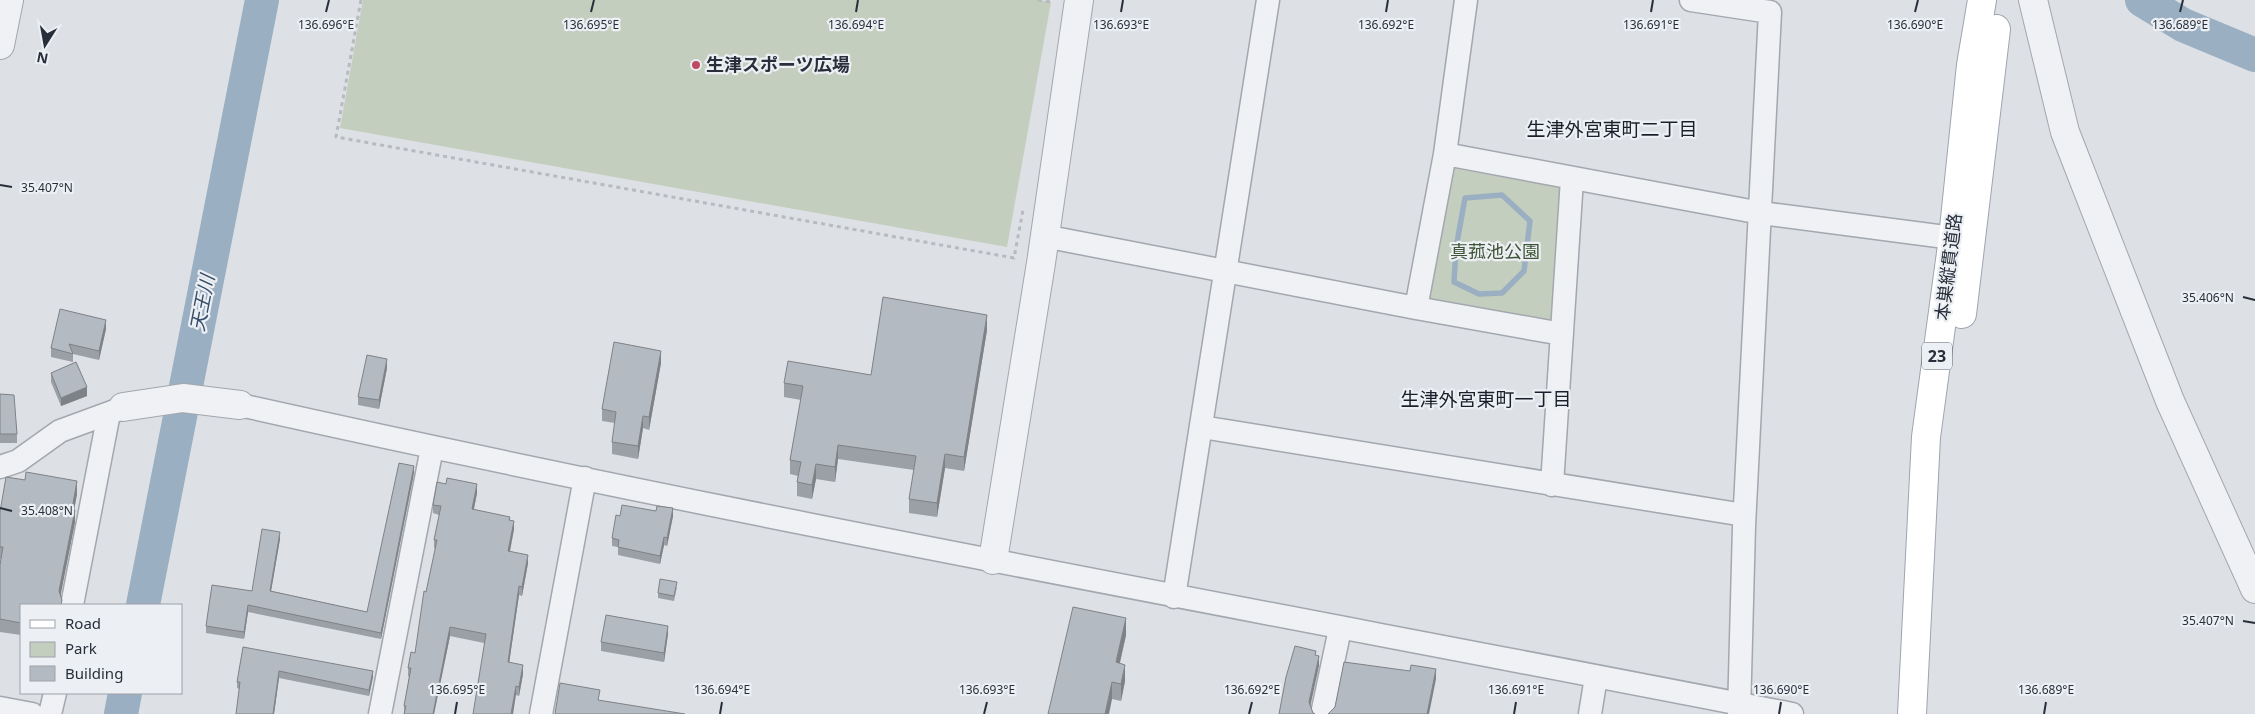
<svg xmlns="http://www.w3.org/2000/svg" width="2255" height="714" font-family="'Noto Sans','Noto Sans JP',sans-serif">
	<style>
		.green { fill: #c3cebf }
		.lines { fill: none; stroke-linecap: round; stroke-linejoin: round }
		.stream { stroke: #9aafc2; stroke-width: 5.5 }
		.river { stroke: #9aafc2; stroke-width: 34 }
		.minor-casing { stroke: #a3a7ae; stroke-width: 25 }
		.tertiary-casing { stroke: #a3a7ae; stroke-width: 30 }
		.primary-casing { stroke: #9da5b0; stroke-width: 30 }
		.path { stroke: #b7bbc0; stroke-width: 3; stroke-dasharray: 4 4; stroke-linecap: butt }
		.minor { stroke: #eff1f4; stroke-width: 22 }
		.tertiary { stroke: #eff1f4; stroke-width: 28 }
		.primary { stroke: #fff; stroke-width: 28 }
		.wall { fill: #9ba0a6 }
		.shaded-wall { fill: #7e8287 }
		.building { fill: #b4bac1; stroke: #7e8287 }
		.ticks { fill: none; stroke: #282f3a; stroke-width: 2 }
		.poi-dot { fill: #c04b60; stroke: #eceff3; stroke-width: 2 }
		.labels { text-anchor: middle; stroke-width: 4.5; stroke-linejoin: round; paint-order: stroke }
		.shield { fill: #eceff3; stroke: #636972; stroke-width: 1 }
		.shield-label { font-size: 16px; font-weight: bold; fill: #282f3a }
		.poi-label { font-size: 18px; font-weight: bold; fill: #282f3a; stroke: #eceff3; text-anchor: start }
		.park-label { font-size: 18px; fill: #3d5536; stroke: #eceff3 }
		.street-label { font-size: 18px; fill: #282f3a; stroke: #eceff3 }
		.neighbourhood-label { font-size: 19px; fill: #1a202b; stroke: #eceff3 }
		.water-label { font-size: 19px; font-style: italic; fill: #364e6a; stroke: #eceff3 }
		.ticks-label { font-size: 12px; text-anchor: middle; fill: #282f3a; stroke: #eceff3; stroke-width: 4.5; stroke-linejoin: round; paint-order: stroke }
	</style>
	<rect width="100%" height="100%" fill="#dde0e5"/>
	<path class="green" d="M363,0H1038L1051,2L1007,247L340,128Z
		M1445,167L1564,188L1552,329L1424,306Z"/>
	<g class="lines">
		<path class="stream" d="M1502,195L1530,221L1524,271L1502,293L1479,294L1454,282L1456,248L1465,198Z"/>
		<path class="river" d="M2142,0L2183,25L2255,55
			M143,605L262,0
			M121,714L125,693"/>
		<defs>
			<path id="minor" d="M1691,0L1770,12L1744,526L1739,714
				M1445,154L1761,213L1953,238
				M1044,236L1416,308L1445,154L1466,0
				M1416,308L1562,334
				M240,405C755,520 1274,613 1792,714
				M1202,427L1744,515
				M0,467L18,461L60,431L120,409
				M1552,485L1572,179
				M1174,597L1268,0
				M72,605L109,413
				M0,708L32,714
				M50,714L55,693
				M380,714L432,448
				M541,714L585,478
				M1322,714L1340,629
				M1590,714L1596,677"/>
			<path id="tertiary" d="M2033,0L2065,132L2170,401L2255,589
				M0,45L9,0
				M123,407L183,398L240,405
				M993,560L1041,263L1079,0"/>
			<path id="primary" d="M1962,314L1996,29
				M1912,714L1926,437L1953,238L1971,65L1982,0"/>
		</defs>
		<use href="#minor" class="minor-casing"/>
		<use href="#tertiary" class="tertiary-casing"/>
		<use href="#primary" class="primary-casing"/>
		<path class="path" d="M361,0L336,137L1014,258L1023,210
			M1038,0L1051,2"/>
		<use href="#minor" class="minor"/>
		<use href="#tertiary" class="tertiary"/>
		<use href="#primary" class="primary"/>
	</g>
	<path class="wall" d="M106,329L99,360L73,354V362L51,357V348Z
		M987,330L964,471L945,468L937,517L909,513V499L914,470L838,459L835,482L816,479L812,499L797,496V482L798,476L790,474V460L801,400L784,397V383L871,375Z
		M661,363L649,430L643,428L638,459L612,454V442L615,423L602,421V409Z
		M387,368L379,409L358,405V397Z
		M51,373L87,396L61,406L51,382Z
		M0,394L17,434V443H0Z
		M414,473L381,639L248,612L244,639L206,633V626L252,591L280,539L271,591L367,612Z
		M477,493L474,509L510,520L514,529L510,552L528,563L522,596L519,595L509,663L523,674L519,696L516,695L484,643L450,636L434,714H404V706L409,677L408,676V668L415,653L426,592L436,549L434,548V540L439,515L433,513V505Z
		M77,494L74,510L75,522L60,596L62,605H21V635L0,632V565L1,559H0V512Z
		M620,516H673L667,546L664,545L660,564L618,555V547L612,546V538Z
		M677,587L674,601L658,598V593Z
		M1073,607L1126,635L1120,663L1125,681L1121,701L1112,699Z
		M668,634L664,662L601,651V642Z
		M243,647L373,677L369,696L279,678L274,714H236L240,689L237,688V682Z"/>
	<path class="shaded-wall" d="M987,315V330L964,471V457Z
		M106,320V329L99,360V351Z
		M661,351V363L649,430V417Z
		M387,359V368L379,409V400Z
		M87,387V396L61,406V398Z
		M643,416V428L638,459V446Z
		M838,445V459L835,482V467Z
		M945,454V468L937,517V503Z
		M816,464V479L812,499V485Z
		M414,466V473L381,639V633Z
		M77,481V494L72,521V509Z
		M477,484V493L472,518V509Z
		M673,508V516L667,546V538Z
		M75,510V522L59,603V591Z
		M514,521V529L508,560V551Z
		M280,532V539L270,597V591Z
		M664,537V545L660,564V556Z
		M528,555V563L522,596V587Z
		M519,586V595L508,671V662Z
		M248,605V612L244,639V632Z
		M1126,618V635L1116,679V662Z
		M668,626V634L664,662V653Z
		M450,627V636L434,714H433Z
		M1319,656V666L1309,712V702Z
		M523,665V674L519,696V687Z
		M1125,665V681L1121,701V684Z
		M1436,669V679L1429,714H1427Z
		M279,671V678L274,714H273Z
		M373,671V677L369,696V690Z
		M1112,682V699L1109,714H1105Z
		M516,686V695L513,714H511Z"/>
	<path class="building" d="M883,297L987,315L964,457L945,454L937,503L909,499L916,456L838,445L835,467L816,464L812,485L797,482L801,462L790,460L803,386L784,383L788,361L871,375Z
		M60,309L106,320L99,351L69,344L73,354L51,348Z
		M614,342L661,351L649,417L643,416L638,446L612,442L616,412L602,409Z
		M367,355L387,359L379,400L358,397Z
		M76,362L87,387L61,398L51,373Z
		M0,394L14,395L17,434H0Z
		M399,463L414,466L381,633L248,605L244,632L206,626L212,585L252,591L262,529L280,532L270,591L367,612Z
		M26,472L77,481L72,509L75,510L59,591L62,600L61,605H21V623L0,619V565L3,547H0V512L6,477L25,480Z
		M447,478L477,484L472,509L510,517L509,520L514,521L508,551L528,555L522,587L519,586L508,662L523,665L519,687L516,686L511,714H473L486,634L450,627L433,714H404L406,706H404L411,668H408L411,652L415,653L424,591L426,592L437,540H434L441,506L433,505L437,482L446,484Z
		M622,505L656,511L657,506L673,508L667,538L664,537L660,556L618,547L619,540L612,538L616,515L620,516Z
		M660,579L677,582L674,596L658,593Z
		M1073,607L1126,618L1116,662L1125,665L1121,684L1112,682L1105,714H1048Z
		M606,615L668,626L664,653L601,642Z
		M1295,646L1316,651L1315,655L1319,656L1309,702L1313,713L1315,714H1279L1286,677Z
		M243,647L373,671L369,690L279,671L273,714H236L240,682H237Z
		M1344,662L1410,671L1411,665L1436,669L1427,714H1328L1335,707Z
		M560,683L600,690L598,700L685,714H555Z"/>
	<path class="ticks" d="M326,12L329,0M591,12L594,0M856,12L858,0M1121,12L1123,0M1386,12L1388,0M1651,12L1653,0M1915,12L1918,0M2180,12L2183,0M0,185L12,187M2243,297L2255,300M0,508L12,511M2243,621L2255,623M455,714L457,702M720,714L722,702M984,714L987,702M1249,714L1252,702M1514,714L1516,702M1779,714L1781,702M2044,714L2046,702"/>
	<circle class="poi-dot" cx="696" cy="65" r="5"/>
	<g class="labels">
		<rect class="shield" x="1922" y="342.5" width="30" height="27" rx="4"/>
		<g class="shield-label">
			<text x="1937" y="362">23</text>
		</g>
		<g class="poi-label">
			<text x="706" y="71">生津スポーツ広場</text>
		</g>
		<g class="park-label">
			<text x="1495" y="258">真菰池公園</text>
		</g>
		<g class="street-label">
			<text transform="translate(1949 267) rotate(-83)" y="6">本巣縦貫道路</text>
		</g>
		<g class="neighbourhood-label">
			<text x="1612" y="136">生津外宮東町二丁目</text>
			<text x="1486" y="406">生津外宮東町一丁目</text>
		</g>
		<g class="water-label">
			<text transform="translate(202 303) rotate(-79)" y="7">天王川</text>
		</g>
	</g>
	<g class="ticks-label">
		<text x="326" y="29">136.696°E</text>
		<text x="591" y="29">136.695°E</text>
		<text x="856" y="29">136.694°E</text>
		<text x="1121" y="29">136.693°E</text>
		<text x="1386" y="29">136.692°E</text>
		<text x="1651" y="29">136.691°E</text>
		<text x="1915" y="29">136.690°E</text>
		<text x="2180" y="29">136.689°E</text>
		<text x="47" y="192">35.407°N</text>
		<text x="2208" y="302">35.406°N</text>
		<text x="47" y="515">35.408°N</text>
		<text x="2208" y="625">35.407°N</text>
		<text x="457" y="694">136.695°E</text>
		<text x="722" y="694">136.694°E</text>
		<text x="987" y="694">136.693°E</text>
		<text x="1252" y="694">136.692°E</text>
		<text x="1516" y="694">136.691°E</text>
		<text x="1781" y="694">136.690°E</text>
		<text x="2046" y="694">136.689°E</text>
	</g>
	<rect x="20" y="604" width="162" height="90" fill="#eceff3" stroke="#9ea2a9"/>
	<rect x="30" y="620" width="25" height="8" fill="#ffffff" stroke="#9ea2a9"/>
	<text x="65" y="629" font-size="15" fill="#282f3a">Road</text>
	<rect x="30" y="642" width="25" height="15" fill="#c3cebf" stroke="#9ea2a9"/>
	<text x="65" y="654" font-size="15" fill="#282f3a">Park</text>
	<rect x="30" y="666" width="25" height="15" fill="#b4bac1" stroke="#9ea2a9"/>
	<text x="65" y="679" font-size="15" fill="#282f3a">Building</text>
	<g transform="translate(45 45) rotate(191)" stroke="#eceff3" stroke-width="4" paint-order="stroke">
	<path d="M0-4L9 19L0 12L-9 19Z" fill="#282f3a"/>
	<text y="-8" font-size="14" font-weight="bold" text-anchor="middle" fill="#282f3a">N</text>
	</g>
</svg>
